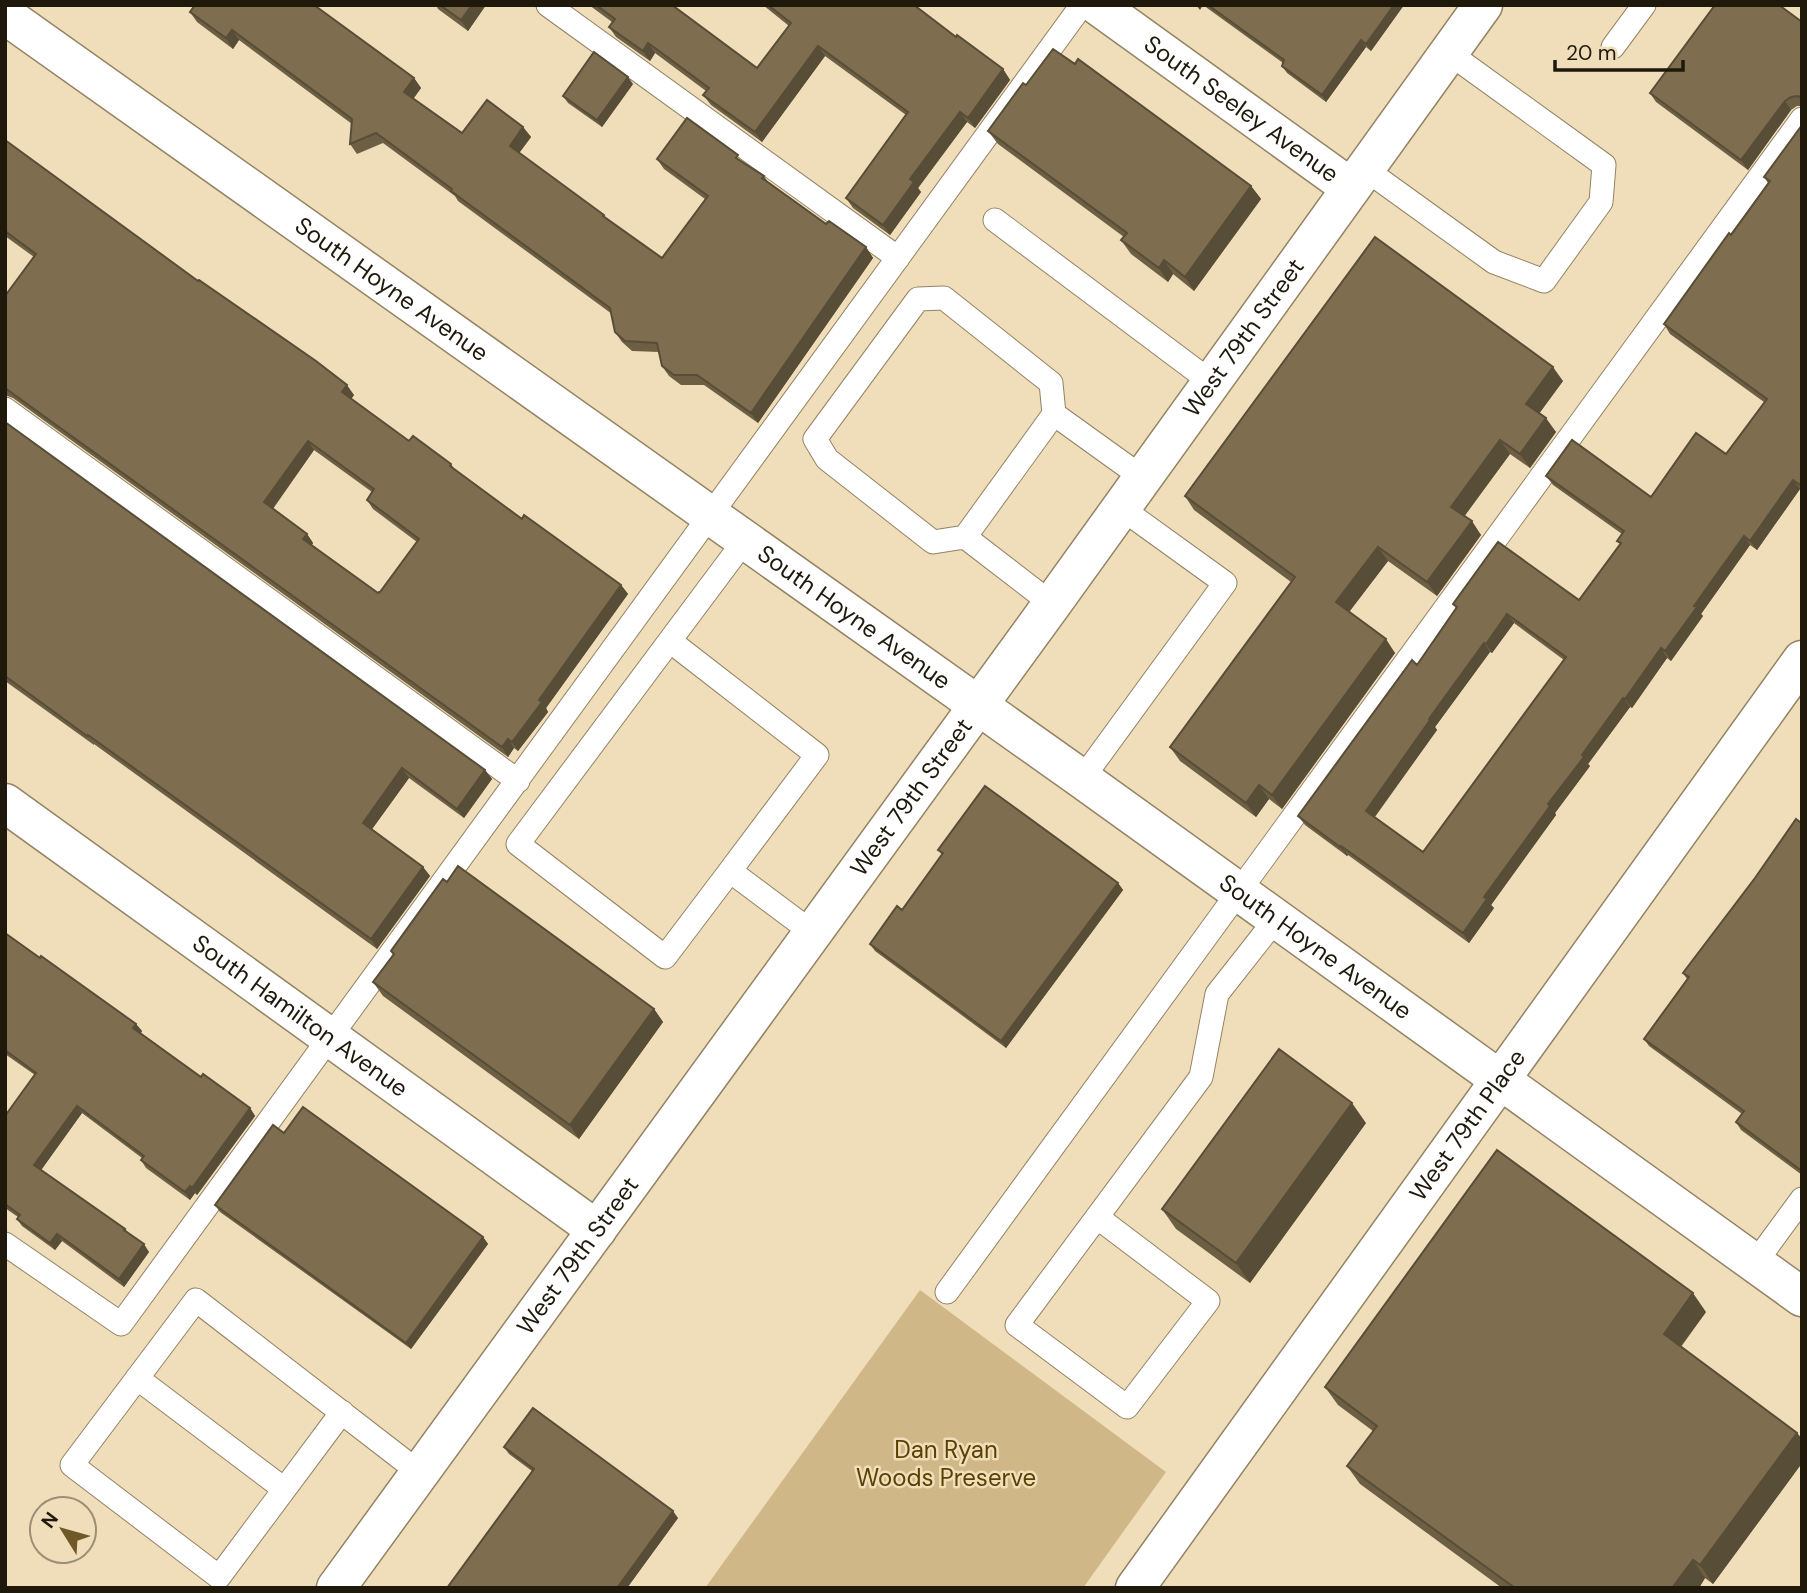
<svg xmlns="http://www.w3.org/2000/svg" width="1807" height="1593" font-family="'DM Sans',sans-serif">
	<style>
		.green { fill: #d0b787 }
		.lines { fill: none; stroke-linecap: round; stroke-linejoin: round }
		.service-casing { stroke: #938363; stroke-width: 25 }
		.minor-casing { stroke: #938363; stroke-width: 41 }
		.secondary-casing { stroke: #938363; stroke-width: 41 }
		.service { stroke: #fff; stroke-width: 23 }
		.minor { stroke: #fff; stroke-width: 38 }
		.secondary { stroke: #fff; stroke-width: 38 }
		.wall { fill: #6c5f44; fill-rule: evenodd }
		.shaded-wall { fill: #584d37 }
		.building { fill: #7e6e4f; stroke: #584d37; stroke-width: 2; fill-rule: evenodd }
		.labels { text-anchor: middle; stroke-width: 5; stroke-linejoin: round; paint-order: stroke }
		.street-label { font-size: 24px; fill: #1f190c; stroke: #f0debb }
		.park-label { font-size: 24px; fill: #5a4100; stroke: #f0debb }
	</style>
	<rect width="100%" height="100%" fill="#f0debb"/>
	<path class="green" d="M920,1290L1166,1472L1083,1588H705Z"/>
	<g class="lines">
		<defs>
			<path id="service" d="M548,5L898,258
				M1613,47L1644,5
				M1365,169L1494,262L1544,281L1601,202L1604,165L1449,53
				M995,220L1211,382
				M5,409L518,781
				M1054,414L1143,478
				M965,537L1054,414L1051,383L944,298L918,299L815,439L827,459L933,542L965,537L1052,604
				M745,540L518,844L665,957L730,871L813,933
				M670,641L817,755L730,871
				M1082,779L1225,583L1121,508
				M1097,1217L1208,1301L1127,1407L1017,1325L1201,1077L1217,994L1276,919
				M5,1244L121,1324L1082,5
				M1755,1263L1802,1199
				M947,1292L1802,119
				M137,1378L284,1489
				M342,1412L219,1577L72,1465L196,1300L420,1473"/>
			<g id="minor">
				<path id="s1" d="M1097,5L1351,188"/>
				<path id="s2" d="M5,15L1082,779L1802,1297"/>
				<path id="s3" d="M5,803L597,1230"/>
				<path id="s4" d="M1135,1588L1802,660"/>
			</g>
			<g id="secondary">
				<path id="s5" d="M336,1588L1052,604L1483,5"/>
			</g>
		</defs>
		<use href="#service" class="service-casing"/>
		<use href="#minor" class="minor-casing"/>
		<use href="#secondary" class="secondary-casing"/>
		<use href="#service" class="service"/>
		<use href="#minor" class="minor"/>
		<use href="#secondary" class="secondary"/>
	</g>
	<path class="wall" d="M436,5H486L468,31L438,9Z
		M589,5H672L757,68L789,26L763,5H914L956,37L1003,69L1010,80L975,128L967,122L918,188L921,192L890,235L853,208L846,198L906,115L825,56L762,142L711,105L703,95L706,91L655,53L650,61L616,37L609,27L612,22Z
		M1203,5H1404L1371,51L1366,47L1326,102L1287,73L1282,66L1283,63Z
		M190,12L414,78L421,88L413,99L462,133L523,127L531,137L519,153L606,219L662,258L705,199L664,169L657,159L744,164L764,176L768,182L826,224L866,247L873,258L758,423L704,385H681L669,376L662,366L659,352L632,351L622,342L615,332L612,314L458,201L455,196L383,143L357,154L350,144L352,124L239,40L233,49L197,22Z
		M1802,22V106H1797L1791,110L1748,170L1656,102L1650,93Z
		M633,84L602,127L568,103L563,96Z
		M1026,85L1251,186L1261,199L1194,291L1173,274L1168,282L1131,254L1121,240L1124,237L998,144L988,131Z
		M1802,125V491L1800,489L1757,550L1750,545L1701,614L1703,616L1671,661L1667,658L1632,708L1630,707L1588,764L1590,766L1555,813L1556,815L1491,905L1494,908L1469,943L1348,855L1347,856L1305,825L1298,816L1417,665L1456,608L1453,604L1579,600L1620,544L1617,541L1622,534L1553,485L1546,476L1651,497L1726,454L1764,402L1670,334L1664,324L1768,183L1764,177ZM1514,623L1564,660L1423,852L1375,817L1437,730L1435,727L1490,652L1492,653Z
		M5,140L354,395L351,399L409,441L451,464L455,470L522,519L621,585L628,594L546,708L548,712L518,751L514,748L508,757L13,398L5,395V296L34,257L5,236ZM314,450L372,492L367,500L373,509L417,542L380,592L378,593L312,545L313,543L307,534L273,509Z
		M1563,381L1539,413L1556,432L1530,468L1510,454L1464,516L1481,535L1437,596L1388,561L1349,612L1395,653L1282,809L1269,799L1256,817L1180,761L1170,747L1291,582L1194,510L1185,496Z
		M5,422L485,770L492,779L464,818L409,778L372,829L423,867L430,876L377,949L94,744V745L5,681Z
		M1802,820V1175L1741,1130L1736,1122L1742,1114L1649,1046L1644,1039L1687,979L1683,973Z
		M938,850L1118,883L1123,890L1006,1048L875,951L870,944L902,910L942,855Z
		M5,933L40,958L136,1024L142,1031L141,1033L201,1077L250,1108L255,1116L197,1195L195,1193L190,1200L146,1168L141,1160L142,1158L82,1113L41,1170L125,1229L129,1234L149,1252L124,1287L62,1241L55,1250L22,1226L17,1219L18,1217L5,1208V1116L35,1075L5,1054Z
		M391,951L654,1009L663,1022L579,1139L383,996L373,982L393,955Z
		M1366,1123L1250,1283L1176,1229L1162,1209Z
		M284,1133L483,1237L488,1244L411,1349L220,1212L215,1205Z
		M1706,1312L1681,1347L1797,1433L1802,1439V1463L1713,1584L1705,1578L1699,1588H1502L1360,1484L1347,1466L1373,1431L1338,1405L1325,1387Z
		M504,1447L678,1518L627,1588H447L532,1471L509,1454Z"/>
	<path class="shaded-wall" d="M472,5H486L468,31L461,20Z
		M1196,5H1203L1200,10Z
		M1394,5H1404L1371,51L1366,44Z
		M232,30L239,40L233,49L226,38Z
		M1361,40L1366,47L1326,102L1322,95Z
		M648,43L655,53L650,61L643,51Z
		M818,46L825,56L762,142L755,132Z
		M1003,69L1010,80L975,128L968,118Z
		M628,77L633,84L602,127L597,120Z
		M414,78L421,88L411,102L404,92Z
		M1785,101L1791,110L1748,170L1741,160Z
		M960,112L967,122L918,188L921,192L890,235L883,225L910,179Z
		M523,127L531,137L517,156L510,146Z
		M1251,186L1261,199L1194,291L1185,277Z
		M866,247L873,258L758,423L751,413Z
		M1164,260L1173,274L1168,282L1159,268Z
		M1553,367L1563,381L1536,418L1526,404Z
		M347,385L354,395L349,402L342,392Z
		M1546,418L1556,432L1530,468L1520,454Z
		M1500,440L1510,454L1461,521L1451,507Z
		M308,441L314,450L270,512L264,502Z
		M1793,480L1800,489L1757,550L1750,541Z
		M1472,521L1481,535L1437,596L1427,582Z
		M307,534L313,543L309,548L303,539Z
		M1744,536L1750,545L1701,614L1703,616L1671,661L1665,651L1694,606Z
		M1378,547L1388,561L1346,616L1336,602Z
		M621,585L628,594L546,708L548,712L518,751L512,742L539,700Z
		M1507,614L1514,623L1492,653L1486,644Z
		M1386,639L1395,653L1282,809L1272,795Z
		M1484,643L1490,652L1435,727L1437,730L1372,820L1366,811L1429,719Z
		M1661,648L1667,658L1632,708L1625,699Z
		M1623,698L1630,707L1588,764L1590,766L1555,813L1556,815L1491,905L1494,908L1469,943L1463,933L1484,897L1582,755Z
		M508,739L514,748L508,757L502,747Z
		M402,768L409,778L370,832L363,823Z
		M485,770L492,779L464,818L457,809Z
		M1259,785L1269,799L1256,817L1246,803Z
		M1341,846L1348,855L1347,856L1340,847Z
		M423,867L430,876L377,949L371,939Z
		M1118,883L1123,890L1006,1048L1001,1041Z
		M654,1009L663,1022L579,1139L570,1125Z
		M136,1024L142,1031L139,1035L133,1028Z
		M1352,1103L1366,1123L1250,1283L1236,1263Z
		M77,1106L82,1113L39,1173L34,1165Z
		M250,1108L255,1116L197,1195L192,1188Z
		M190,1186L195,1193L190,1200L185,1192Z
		M57,1234L62,1241L55,1250L50,1243Z
		M483,1237L488,1244L411,1349L406,1343Z
		M144,1244L149,1252L124,1287L119,1279Z
		M1693,1293L1706,1312L1676,1352L1664,1334Z
		M1797,1433L1802,1439V1463L1713,1584L1700,1565Z
		M673,1511L678,1518L627,1588H617Z
		M1693,1560L1705,1578L1699,1588H1672Z"/>
	<path class="building" d="M195,5H314L414,78L404,92L462,133L487,100L523,127L510,146L604,215L603,216L662,258L708,196L657,159L687,118L738,155L736,158L764,176L762,178L826,224L829,221L866,247L751,413L697,375H674L662,366L657,343L625,341L615,332L610,308L451,191L452,189L376,133L350,144L352,119L232,30L226,38L190,12Z
		M440,5H472L461,20Z
		M596,5H672L757,68L791,23L768,5H914L956,37L957,35L1003,69L968,118L960,112L910,179L914,182L883,225L846,198L908,112L818,46L755,132L703,95L709,88L648,43L643,51L609,27L615,19Z
		M1208,5H1394L1366,44L1361,40L1322,95L1282,66L1284,60Z
		M1715,5H1779L1802,22V98L1798,96L1791,97L1785,101L1741,160L1650,93Z
		M1053,49L1075,64L1078,59L1251,186L1185,277L1164,260L1159,268L1121,240L1127,233L988,131L1023,83L1026,85Z
		M594,52L628,77L597,120L563,96Z
		M1802,125V486L1793,480L1750,541L1744,536L1694,606L1697,607L1665,651L1661,648L1625,699L1623,698L1582,755L1584,757L1548,804L1550,806L1484,897L1487,899L1463,933L1341,846L1340,847L1298,816L1412,660L1417,665L1457,607L1453,604L1498,542L1579,600L1621,543L1617,541L1624,531L1546,476L1572,440L1651,497L1696,433L1726,454L1767,399L1664,324L1729,233L1731,235L1770,181L1764,177ZM1507,614L1566,657L1423,852L1366,811L1430,720L1429,719L1484,643L1486,644Z
		M5,140L198,281L199,280L316,361L347,385L342,392L409,441L413,436L451,464L450,466L522,519L524,515L621,585L539,700L542,702L512,742L508,739L502,747L5,388V296L36,254L5,231ZM308,441L374,489L367,500L419,539L380,592H379L378,593L303,539L307,534L264,502Z
		M1375,237L1553,367L1526,404L1546,418L1520,454L1500,440L1451,507L1472,521L1427,582L1378,547L1336,602L1386,639L1272,795L1259,785L1246,803L1170,747L1295,577L1185,496Z
		M5,422L485,770L457,809L402,768L363,823L423,867L371,939L88,735L87,736L5,676Z
		M985,786L1118,883L1001,1041L870,944L897,906L902,910L943,853L938,850Z
		M1796,819L1800,822L1802,820V1171L1736,1122L1744,1111L1644,1039L1689,977L1683,973L1755,878Z
		M458,866L654,1009L570,1125L373,982L394,954L391,951L443,879L447,882Z
		M5,933L40,958L41,956L136,1024L133,1028L201,1077L203,1074L250,1108L192,1188L190,1186L185,1192L141,1160L144,1156L77,1106L34,1165L125,1229L124,1230L144,1244L119,1279L57,1234L50,1243L17,1219L20,1215L5,1204V1116L36,1073L5,1050Z
		M1279,1049L1352,1103L1236,1263L1162,1209Z
		M303,1107L483,1237L406,1343L215,1205L273,1125L284,1133Z
		M1497,1150L1693,1293L1664,1334L1797,1433L1700,1565L1693,1560L1672,1588H1515L1347,1466L1377,1426L1325,1387Z
		M533,1408L673,1511L617,1588H447L534,1469L504,1447Z"/>
	<g class="labels">
		<g class="street-label">
			<text dy="8" stroke="none"><textPath href="#s1" startOffset="178">South Seeley Avenue</textPath></text>
			<text dy="8" stroke="none"><textPath href="#s2" startOffset="474">South Hoyne Avenue</textPath></text>
			<text dy="8" stroke="none"><textPath href="#s5" startOffset="1545">West 79th Street</textPath></text>
			<text dy="8" stroke="none"><textPath href="#s2" startOffset="1041">South Hoyne Avenue</textPath></text>
			<text dy="8" stroke="none"><textPath href="#s5" startOffset="978">West 79th Street</textPath></text>
			<text dy="8" stroke="none"><textPath href="#s2" startOffset="1608">South Hoyne Avenue</textPath></text>
			<text dy="8" stroke="none"><textPath href="#s3" startOffset="364">South Hamilton Avenue</textPath></text>
			<text dy="8" stroke="none"><textPath href="#s4" startOffset="570">West 79th Place</textPath></text>
			<text dy="8" stroke="none"><textPath href="#s5" startOffset="411">West 79th Street</textPath></text>
		</g>
		<g class="park-label">
			<text x="946" y="1458">Dan Ryan<tspan x="946" dy="28">Woods Preserve</tspan></text>
		</g>
	</g>
	<rect width="1807" height="1593" fill="none" stroke="#1f190c" stroke-width="14"/>
	<g transform="translate(63 1530) rotate(307)"><circle r="33" fill="#f0debb" stroke="#9c8f75" stroke-width="2"/>
	<path d="M0-5L12 26L0 18L-12 26Z" fill="#6f5928"/>
	<text y="-10" font-size="19" font-weight="bold" text-anchor="middle" fill="#1f190c">N</text>
	</g>
	<path d="M1555 60v10h128v-10" fill="none" stroke="#1f190c" stroke-width="3.5"/>
	<text x="1566" y="60" font-size="21" fill="#1f190c" stroke="#f0debb" stroke-width="5" paint-order="stroke">20 m</text>
</svg>
